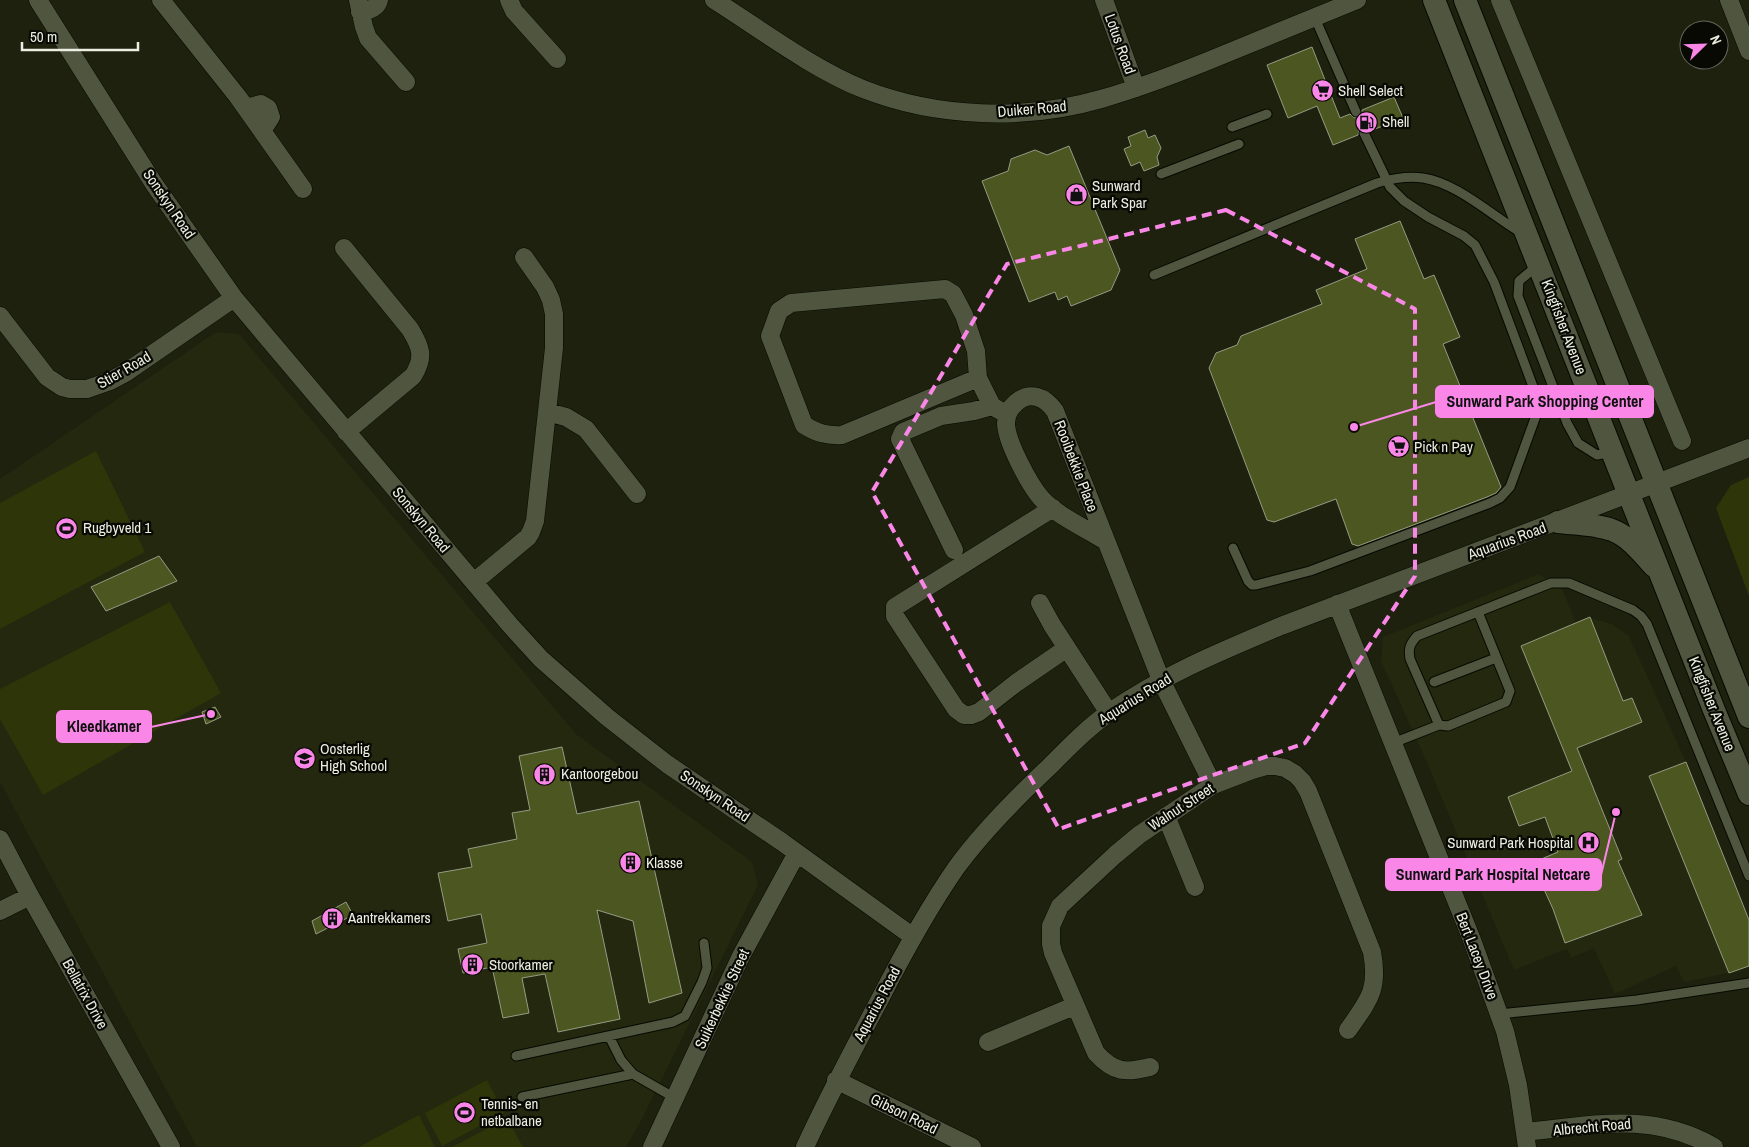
<svg xmlns="http://www.w3.org/2000/svg" width="1749" height="1147" font-family="'Archivo Narrow',sans-serif">
	<style>
		.built { fill: #23280e }
		.green { fill: #2d3509 }
		.building { fill: #4c5620; stroke: #959b84 }
		.lines { fill: none; stroke-linecap: round; stroke-linejoin: round }
		.service-casing { stroke: #070a00; stroke-width: 11 }
		.minor-casing { stroke: #070a00; stroke-width: 19 }
		.tertiary-casing { stroke: #070a00; stroke-width: 24 }
		.service { stroke: #505540; stroke-width: 9 }
		.minor { stroke: #505540; stroke-width: 18 }
		.tertiary { stroke: #505540; stroke-width: 22 }
		.marked { fill: none; stroke: #fa87e7; stroke-width: 4; stroke-dasharray: 10 6; stroke-linejoin: round }
		.labels { text-anchor: middle; stroke-width: 4.5; stroke-linejoin: round; paint-order: stroke }
		.street-label { font-size: 15px; fill: #ebeee1; stroke: #080903 }
		.poi-label { font-size: 15px; fill: #ebeee1; stroke: #080903; text-anchor: start }
		.leader { fill: none; stroke: #fa87e7; stroke-width: 2 }
		.callout-dot { fill: #fa87e7; stroke: #080903; stroke-width: 2 }
		.callout { fill: #fa87e7; stroke: #fa87e7; stroke-width: 2 }
		.callout-label { font-size: 16px; text-anchor: middle; font-weight: bold; fill: #111 }
	</style>
	<rect width="100%" height="100%" fill="#1d210e"/>
	<path class="built" d="M216,332L239,334L576,734L752,862L758,885L642,1119L626,1147H197L0,782V479Z
		M1539,574L1562,589L1576,622L1587,617L1612,624L1629,636L1686,762L1749,920V966L1729,973L1684,982L1676,966L1615,994L1594,948L1571,958L1567,949L1514,970L1428,765L1381,661L1383,637Z"/>
	<path class="green" d="M96,451L145,552L0,629V503Z
		M1749,477V596L1716,508L1731,485Z
		M170,602L221,693L43,795L0,719V689Z
		M487,1080L504,1113L442,1146L425,1113Z
		M419,1115L435,1147H359Z
		M507,1118L523,1147H452Z"/>
	<path class="building" d="M1312,47L1340,118L1350,114L1353,117L1358,118L1361,115L1362,110L1394,97L1403,118L1370,131L1367,128L1362,127L1359,130L1358,135L1333,145L1317,106L1288,118L1267,65Z
		M1145,130L1148,138L1155,135L1161,148L1157,157L1159,165L1144,171L1140,162L1131,166L1124,149L1131,146L1128,137Z
		M1069,146L1120,270L1111,290L1071,306L1067,296L1058,300L1055,292L1029,302L982,181L1008,171L1011,159L1035,150L1047,155Z
		M1400,221L1424,279L1434,275L1460,337L1443,344L1501,487L1496,493L1487,497L1358,546L1352,544L1336,499L1274,522L1267,520L1209,368L1216,353L1237,345L1241,336L1322,304L1316,290L1367,269L1355,239Z
		M159,556L177,581L106,611L91,587Z
		M1590,617L1623,701L1632,698L1642,722L1577,748L1622,859L1618,861L1642,915L1565,943L1553,909L1532,863L1558,852L1545,817L1519,826L1508,797L1572,771L1521,646Z
		M215,707L221,717L206,724L202,712Z
		M562,747L577,814L639,801L682,993L649,1003L633,921L597,910L620,1019L558,1032L545,974L522,978L529,1013L503,1018L492,967L463,973L458,949L487,943L481,914L448,921L438,873L472,867L468,849L517,839L512,813L530,810L519,756Z
		M1686,762L1749,920V966L1729,973L1649,776Z
		M346,902L353,915L316,934L312,921Z"/>
	<g class="lines">
		<defs>
			<path id="service" d="M1315,18L1356,112
				M1232,127L1267,114
				M1161,174L1239,144
				M1538,265L1519,281L1518,296L1567,423L1578,443L1597,455L1612,452
				M1154,275L1377,183C1391,179 1408,176 1423,178C1457,183 1491,215 1520,232
				M1233,548L1248,581L1252,585H1256L1310,571L1490,503L1500,498L1510,487L1537,413L1538,400L1525,365L1494,282L1475,245L1464,236L1428,217L1404,201L1390,187L1364,133
				M1434,682L1496,658
				M1439,725L1410,659C1408,648 1410,644 1417,636L1551,583H1569L1633,610L1641,616L1647,624L1749,876
				M1393,743L1439,725L1448,726L1506,702L1510,691L1478,612
				M1499,1014L1637,1000L1749,983
				M609,1036L621,1060L633,1074L675,1098
				M516,1056L673,1022L685,1016L702,982L707,968L704,943
				M522,1097L633,1074"/>
			<path id="minor" d="M38,0L154,184L234,298L510,625L541,659L607,717L667,764L782,842L912,936
				M161,0L238,97L303,189
				M358,0L364,27L368,38L406,82
				M509,0L514,11L557,59
				M714,0C760,29 813,69 863,89C937,118 1025,121 1101,99C1143,87 1184,71 1225,54C1269,36 1313,18 1357,0
				M1104,0L1136,88
				M1500,0L1682,441
				M1729,0L1749,51
				M360,12C368,10 377,9 379,0
				M246,108L261,104L268,108L271,117L262,131
				M344,248L410,329C421,347 425,357 413,376L346,432
				M0,316L47,377L62,387L70,389H87L110,381L125,373L234,298
				M978,378L842,435C827,436 817,433 804,425L770,336L779,311L791,303L945,289L953,294L964,315L976,351L978,378L992,406L1006,414
				M547,412L566,417L586,429L637,494
				M1053,508L895,607V616L956,709L964,715H971L979,712L1016,683L1067,648
				M1104,540C1085,528 1056,515 1041,498C1029,484 1006,441 1006,423C1006,408 1022,393 1037,397C1045,399 1050,404 1055,411L1161,680L1213,785
				M954,550L900,439L903,432L941,416L974,411L992,406
				M474,582L528,537L531,532L535,521L554,348V314L551,300L545,287L524,257
				M1040,603L1052,625L1109,713
				M1337,604L1472,940L1505,1031L1518,1085L1527,1147
				M1166,816L1195,887
				M0,839L30,896L171,1147
				M0,911L30,896
				M988,1042L1074,1006
				M1150,1067C1126,1073 1114,1073 1096,1053L1053,953L1051,944V926L1060,906L1115,855L1139,835L1213,785L1252,770L1266,766H1275L1285,768L1295,774L1302,781L1308,791L1372,952C1379,990 1369,1000 1348,1030
				M836,1080L972,1147
				M1526,1132C1593,1125 1652,1111 1714,1147
				M652,1147L741,956L797,853
				M805,1147C828,1097 854,1048 880,999C903,954 927,910 956,868C982,832 1015,799 1048,768C1068,748 1087,728 1110,712C1163,675 1222,651 1281,626L1749,448"/>
			<path id="tertiary" d="M1434,0L1714,710L1749,794
				M1465,0L1749,717
				M1558,522C1575,524 1595,524 1612,530C1629,536 1642,553 1654,566"/>
		</defs>
		<use href="#service" class="service-casing"/>
		<use href="#minor" class="minor-casing"/>
		<use href="#tertiary" class="tertiary-casing"/>
		<use href="#service" class="service"/>
		<use href="#minor" class="minor"/>
		<use href="#tertiary" class="tertiary"/>
	</g>
	<path class="marked" d="M1226,210L1415,309V576L1305,743L1059,829L872,492L1007,264Z"/>
	<defs>
		<symbol id="supermarket-disc" viewBox="-11 -11 22 22"><circle r="9.5" fill="#fa87e7" stroke="#080903"/><path d="M-6-5.5h2.5l.6 2H6L4.5 2H-2.5L-4.4-4H-6ZM-1.5 3.2a1.3 1.3 0 1 0 .1 0ZM3 3.2a1.3 1.3 0 1 0 .1 0Z" fill="#111"/></symbol>
		<symbol id="fuel-disc" viewBox="-11 -11 22 22"><circle r="9.5" fill="#fa87e7" stroke="#080903"/><path d="M-5.5-6h7V0h2V4h1.3V-2.5L3-4.5l.8-.8L6-3V5H2.5V1h-1V6h-7ZM-4.2-4.7v3.2H.2V-4.7Z" fill="#111"/></symbol>
		<symbol id="shop-disc" viewBox="-11 -11 22 22"><circle r="9.5" fill="#fa87e7" stroke="#080903"/><path d="M-5-2.5h2.3a2.7 3.5 0 0 1 5.4 0H5L5.5 6h-11ZM-1.5-2.5h3a1.5 2.3 0 0 0-3 0Z" fill="#111"/></symbol>
		<symbol id="stadium-disc" viewBox="-11 -11 22 22"><circle r="9.5" fill="#fa87e7" stroke="#080903"/><path d="M0-5a6.5 5 0 1 0 0 10a6.5 5 0 1 0 0-10ZM-3.5-1.8h7v3.6h-7Z" fill="#111"/></symbol>
		<symbol id="school-disc" viewBox="-11 -11 22 22"><circle r="9.5" fill="#fa87e7" stroke="#080903"/><path d="M0-5L7-2L0 1L-7-2ZM-4 1L0 2.5L4 1V4Q0 6-4 4Z" fill="#111"/></symbol>
		<symbol id="building-disc" viewBox="-11 -11 22 22"><circle r="9.5" fill="#fa87e7" stroke="#080903"/><path d="M-4-6H4V6H1V3H-1V6H-4ZM-2.5-4.3h1.7v1.8h-1.7ZM.8-4.3h1.7v1.8H.8ZM-2.5-1h1.7V.8h-1.7ZM.8-1h1.7V.8H.8Z" fill="#111"/></symbol>
		<symbol id="hospital-disc" viewBox="-11 -11 22 22"><circle r="9.5" fill="#fa87e7" stroke="#080903"/><path d="M-5-5h3v3.5h4V-5h3V5h-3V1.5h-4V5h-3Z" fill="#111"/></symbol>
	</defs>
	<g fill-rule="evenodd">
		<use href="#supermarket-disc" x="1310" y="78" width="25" height="25"/>
		<use href="#fuel-disc" x="1354" y="110" width="25" height="25"/>
		<use href="#shop-disc" x="1064" y="182" width="25" height="25"/>
		<use href="#supermarket-disc" x="1386" y="434" width="25" height="25"/>
		<use href="#stadium-disc" x="54" y="516" width="25" height="25"/>
		<use href="#school-disc" x="292" y="746" width="25" height="25"/>
		<use href="#building-disc" x="532" y="762" width="25" height="25"/>
		<use href="#hospital-disc" x="1576" y="830" width="25" height="25"/>
		<use href="#building-disc" x="618" y="850" width="25" height="25"/>
		<use href="#building-disc" x="320" y="906" width="25" height="25"/>
		<use href="#building-disc" x="460" y="952" width="25" height="25"/>
		<use href="#stadium-disc" x="452" y="1100" width="25" height="25"/>
	</g>
	<g class="labels">
		<g class="street-label">
			<text transform="translate(1120 44) rotate(70)" y="5">Lotus Road</text>
			<text transform="translate(1032 109) rotate(-5)" y="5">Duiker Road</text>
			<text transform="translate(169 204) rotate(56)" y="5">Sonskyn Road</text>
			<text transform="translate(1564 327) rotate(69)" y="5">Kingfisher Avenue</text>
			<text transform="translate(124 370) rotate(-30)" y="5">Stier Road</text>
			<text transform="translate(1076 466) rotate(69)" y="5">Rooibekkie Place</text>
			<text transform="translate(421 520) rotate(50)" y="5">Sonskyn Road</text>
			<text transform="translate(1507 541) rotate(-20)" y="5">Aquarius Road</text>
			<text transform="translate(1135 699) rotate(-32)" y="5">Aquarius Road</text>
			<text transform="translate(1712 704) rotate(68)" y="5">Kingfisher Avenue</text>
			<text transform="translate(715 796) rotate(34)" y="5">Sonskyn Road</text>
			<text transform="translate(1181 807) rotate(-33)" y="5">Walnut Street</text>
			<text transform="translate(1477 956) rotate(69)" y="5">Bert Lacey Drive</text>
			<text transform="translate(85 994) rotate(61)" y="5">Bellatrix Drive</text>
			<text transform="translate(722 999) rotate(-65)" y="5">Suikerbekkie Street</text>
			<text transform="translate(877 1004) rotate(-62)" y="5">Aquarius Road</text>
			<text transform="translate(904 1114) rotate(26)" y="5">Gibson Road</text>
			<text transform="translate(1592 1127) rotate(-5)" y="5">Albrecht Road</text>
		</g>
		<g class="poi-label">
			<text x="1338" y="96">Shell Select</text>
			<text x="1382" y="127">Shell</text>
			<text x="1092" y="191">Sunward<tspan x="1092" dy="17">Park Spar</tspan></text>
			<text x="1414" y="452">Pick n Pay</text>
			<text x="83" y="533">Rugbyveld 1</text>
			<text x="320" y="754">Oosterlig<tspan x="320" dy="17">High School</tspan></text>
			<text x="561" y="779">Kantoorgebou</text>
			<text x="1573" y="848" text-anchor="end">Sunward Park Hospital</text>
			<text x="646" y="868">Klasse</text>
			<text x="348" y="923">Aantrekkamers</text>
			<text x="489" y="970">Stoorkamer</text>
			<text x="481" y="1109">Tennis- en<tspan x="481" dy="17">netbalbane</tspan></text>
		</g>
	</g>
	<path class="leader" d="M1354 427L1436 402M211 714L151 727M1616 812L1601 875"/>
	<g class="callout-dot">
		<circle cx="1354" cy="427" r="5"/>
		<circle cx="211" cy="714" r="5"/>
		<circle cx="1616" cy="812" r="5"/>
	</g>
	<g class="callout">
		<rect x="1436" y="386" width="217" height="31" rx="5"/>
		<rect x="57" y="711" width="94" height="31" rx="5"/>
		<rect x="1386" y="859" width="215" height="31" rx="5"/>
	</g>
	<g class="callout-label">
		<text x="1545" y="407">Sunward Park Shopping Center</text>
		<text x="104" y="732">Kleedkamer</text>
		<text x="1493" y="880">Sunward Park Hospital Netcare</text>
	</g>
	<g transform="translate(1704 45) rotate(67)"><circle r="24" fill="#080903" stroke="#63655c"/>
	<path d="M0-4L9 19L0 12L-9 19Z" fill="#fa87e7"/>
	<text y="-8" font-size="14" font-weight="bold" text-anchor="middle" fill="#ebeee1">N</text>
	</g>
	<path d="M22 42v8h116v-8" fill="none" stroke="#ebeee1" stroke-width="2.5"/>
	<text x="30" y="42" font-size="15" fill="#ebeee1" stroke="#080903" stroke-width="4" paint-order="stroke">50 m</text>
</svg>
